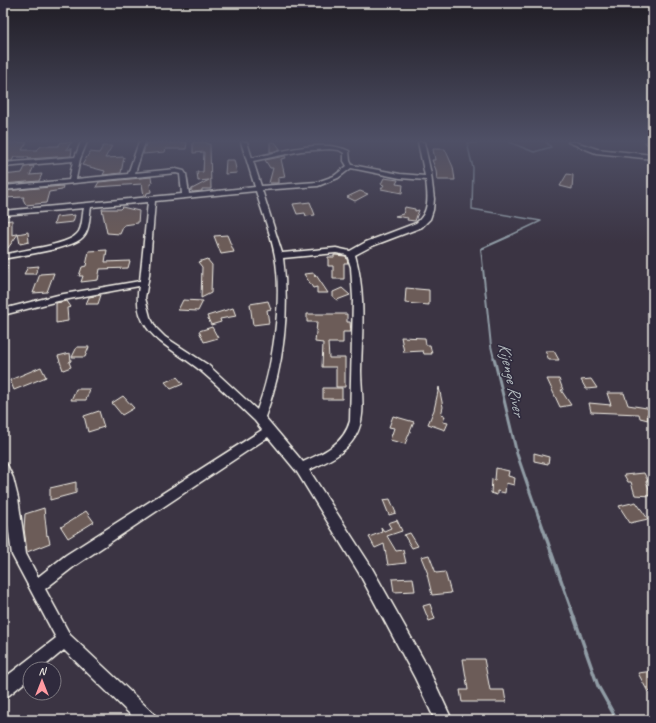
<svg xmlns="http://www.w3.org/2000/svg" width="656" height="723" font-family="Caveat,sans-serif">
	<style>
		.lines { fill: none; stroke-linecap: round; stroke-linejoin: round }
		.stream-far3 { stroke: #909ca5; stroke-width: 1.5 }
		.stream-far2 { stroke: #909ca5; stroke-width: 2 }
		.stream-far1 { stroke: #909ca5; stroke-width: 3 }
		.stream { stroke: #909ca5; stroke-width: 3.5 }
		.building { fill: #6c5b59; stroke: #f4f1e8 }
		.street-casing { stroke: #f4f1e8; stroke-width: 3 }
		.path { stroke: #f4f1e8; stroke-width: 1.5; stroke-dasharray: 1 2.5; stroke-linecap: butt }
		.street { fill: #2f2a3d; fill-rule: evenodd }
		.labels { text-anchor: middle; stroke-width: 3; stroke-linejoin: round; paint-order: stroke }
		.water-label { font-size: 17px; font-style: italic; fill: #b2b9bc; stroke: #2f2a3d }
	</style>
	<rect width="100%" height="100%" fill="#3b3443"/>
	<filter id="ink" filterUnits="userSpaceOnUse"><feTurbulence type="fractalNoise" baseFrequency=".025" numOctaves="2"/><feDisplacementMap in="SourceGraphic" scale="8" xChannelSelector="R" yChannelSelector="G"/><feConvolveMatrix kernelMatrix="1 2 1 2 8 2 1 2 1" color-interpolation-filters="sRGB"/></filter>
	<g filter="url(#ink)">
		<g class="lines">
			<path class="stream-far3" d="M489,142L467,143L473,168L472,209L541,221L507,237
				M509,142L534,152L551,147L546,142"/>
			<path class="stream-far2" d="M494,359L491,346L481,249L510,236"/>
			<path class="stream-far1" d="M494,358L517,454L539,518"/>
			<path class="stream" d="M539,517L598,686L617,720"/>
		</g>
		<path class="building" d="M27,142L22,150H37L41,146H58L61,142H72L66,149H72L71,156L28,159L29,157H14L12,161H3V154L8,143Z
			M170,142V143L187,142L186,149H166L165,152L143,154L146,143Z
			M193,142H206L207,144H210L211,189H202V191L193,192L190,190L209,180L198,181L197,172H203L204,152L193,153Z
			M270,142H275L281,150L270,152Z
			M103,146H112L105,158L124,157L121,173L103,175L105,171L82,165L90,152L99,153Z
			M433,149H445L453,167L455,180H437L436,170L432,160H435Z
			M285,156L286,158L281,159L285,177L278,178V183H269L273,168H270L265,160Z
			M226,160H234L237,173L225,174Z
			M34,166L30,175L42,174L39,181L3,184V175L22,173L25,167Z
			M567,174L573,175L572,189L560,186Z
			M151,177L152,183L150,184L151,192L147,193L146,196H144L142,184L96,187L99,182Z
			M384,178L398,180L396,184L403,185L402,193L381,189L384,185L381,184Z
			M63,186L62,190L49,192L46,203L26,205L23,199L24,197L3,198V191Z
			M360,191L368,194L355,201L347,197Z
			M310,202L315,215L306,216L305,213L297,214L293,204Z
			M122,207L139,211L138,223L124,225L120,234L107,233L102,209H120Z
			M405,207L415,209V211L419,210L415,221L407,220L408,218L395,216L403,214Z
			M75,215L73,222L54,224L56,217Z
			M12,220V235L28,232L29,242L20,244L18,234L8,248H3V221Z
			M227,235L234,252L221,254L214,236Z
			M107,250L105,262L130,261L128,268L100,269L98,280L81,282L83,276H79L82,267L86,266L89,251Z
			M334,255L346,256L348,263H344V279H333V266H328V257H334Z
			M207,259L212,265L211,293L201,298L202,267L198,262Z
			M39,266L35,274H24L28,267Z
			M54,273L47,292L33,293L40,274Z
			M314,273L315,277L316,275L328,293H317V287L313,288L304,274Z
			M342,288L350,295L337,300L333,297V292Z
			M406,288L429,290V305L405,303Z
			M101,295L98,304H86L89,297Z
			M183,300L203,301L198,311L178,310Z
			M67,301L71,307L67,308L68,321L56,323V303Z
			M268,301L271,309L267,310L269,323L253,325L250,304Z
			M233,308L236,316L220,319L221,322L211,325L207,316Z
			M307,314H347V322H350L351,332H343V343H328L329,358H345V387H336V367H322L323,343L315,342L317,322H307Z
			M212,327L218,338L204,342L199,331Z
			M401,337L425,338L426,345H430L432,354H424L423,351L404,352Z
			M77,347H89L85,357H72Z
			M545,351H554L559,360H549Z
			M70,353L71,361L69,362L71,367L63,370L58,356Z
			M41,367L46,377L14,390L10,380Z
			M177,377L183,384L171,389L165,382Z
			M547,379H559L563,390H561L571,405L560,407Z
			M591,379L597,388L586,389L581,380Z
			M439,387L443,407L441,415L445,416L443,422L448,423L445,430L428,424L434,410Z
			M323,388H342V399H323Z
			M76,389H90L86,400H71Z
			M607,393H624L628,405L653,409V414H647L648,420L640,418L639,414L591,412L589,403L611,405Z
			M123,396L134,408L122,415L112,403Z
			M99,411L104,427L88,432L84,416Z
			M393,416L414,422L405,444L390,440L394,428L389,427Z
			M534,453L549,457L548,464L534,461Z
			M496,468L509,471L508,476L515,478L514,485L506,483L505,493L497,491V495L491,493L492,479L495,480Z
			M644,473L648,481H646L652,496L635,495L631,482H628L624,475Z
			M76,482V493L50,500V488Z
			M390,499L396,513L389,515L383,500Z
			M636,502L648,519L630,523L619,506Z
			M44,508L47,536L48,535L50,543L27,552L24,529L25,514Z
			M86,511L94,522L68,538L61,527Z
			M397,520L402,531L387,536L396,551L403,550L406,563L388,565L384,544L375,548L369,537L382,532L381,527L384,531L391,528L388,523Z
			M410,533L418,546L412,548L404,535Z
			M429,555L436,573L445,572L451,593L432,595L427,574H428L421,557Z
			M413,578L415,591L394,592L392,579Z
			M430,604L435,619L429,621L423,606Z
			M463,659H484L490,690H504L506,702H462L460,690H468Z
			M653,671V690L648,692L638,673Z"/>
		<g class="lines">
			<defs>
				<path id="street" d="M81,142H87L80,159L76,179L128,174L139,142H145L135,173L176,169L184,171L186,174L189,194L255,187L241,142H247L252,158C279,152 324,138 349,151L350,161L352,165L400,174L425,176L418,142H424L431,174L434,199L433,210L430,219L422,227L372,246L355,255C366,293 362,332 361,371C361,392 367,417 355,437C345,454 326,462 309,470L369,563L427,666L452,720H435L415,678L359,573L297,472L268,437L76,565L45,589L70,635L154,714L156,720H136L64,650L41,669H30V678L9,695L3,697V679L56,638L12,555L3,487V464L7,465L13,478L18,498L26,554L38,577L66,555L262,430L255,421C237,404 220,387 201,371C171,346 130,334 139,286L58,301L3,315V309L58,295L140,281L148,202L91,207C89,216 90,230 83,237C72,249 21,255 3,259V255C20,250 66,246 77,234C83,229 82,215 84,208L3,215V211L182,194L180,174L176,173L3,190V186L69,180L73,161L3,167V163L75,157ZM329,149L339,150L344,153V161L347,166L334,176L317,182L261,186L253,161L301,151ZM351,168L400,178L426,180C428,196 430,212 416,223L366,242L350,251L336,248L282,253L262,190L318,186L338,178ZM256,191C262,212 271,234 275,256C283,299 273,369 257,410L208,365L165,337L156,328L150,317L145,298L149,275L155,201ZM336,253L347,255L351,267L353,298L350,421C344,444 323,453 303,462L265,417C284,367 290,311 283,258Z
					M568,142H576L597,149L653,155V159L596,153Z
					M646,142H652L653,149Z"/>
			</defs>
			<use href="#street" class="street-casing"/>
			<path class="path" d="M3,290L8,262"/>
			<use href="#street" class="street"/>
		</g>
	</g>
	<linearGradient id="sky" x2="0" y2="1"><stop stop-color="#201d25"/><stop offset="0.58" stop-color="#4f5066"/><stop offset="1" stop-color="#4f5066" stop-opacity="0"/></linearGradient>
	<rect width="656" height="243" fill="url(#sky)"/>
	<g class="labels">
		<g class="water-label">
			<text transform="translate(512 379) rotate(78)" y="6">Kijenge River</text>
		</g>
	</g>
	<rect width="656" height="723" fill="none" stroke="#2f2a3d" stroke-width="16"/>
	<rect x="8" y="8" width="640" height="707" fill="none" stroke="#f4f1e8" stroke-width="1.5" filter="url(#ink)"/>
	<g transform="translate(42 681)"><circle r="19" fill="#2f2a3d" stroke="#7e7a81"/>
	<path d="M0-3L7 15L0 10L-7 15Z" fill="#ff9aa2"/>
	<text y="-6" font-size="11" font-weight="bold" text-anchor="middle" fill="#f4f1e8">N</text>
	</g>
</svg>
